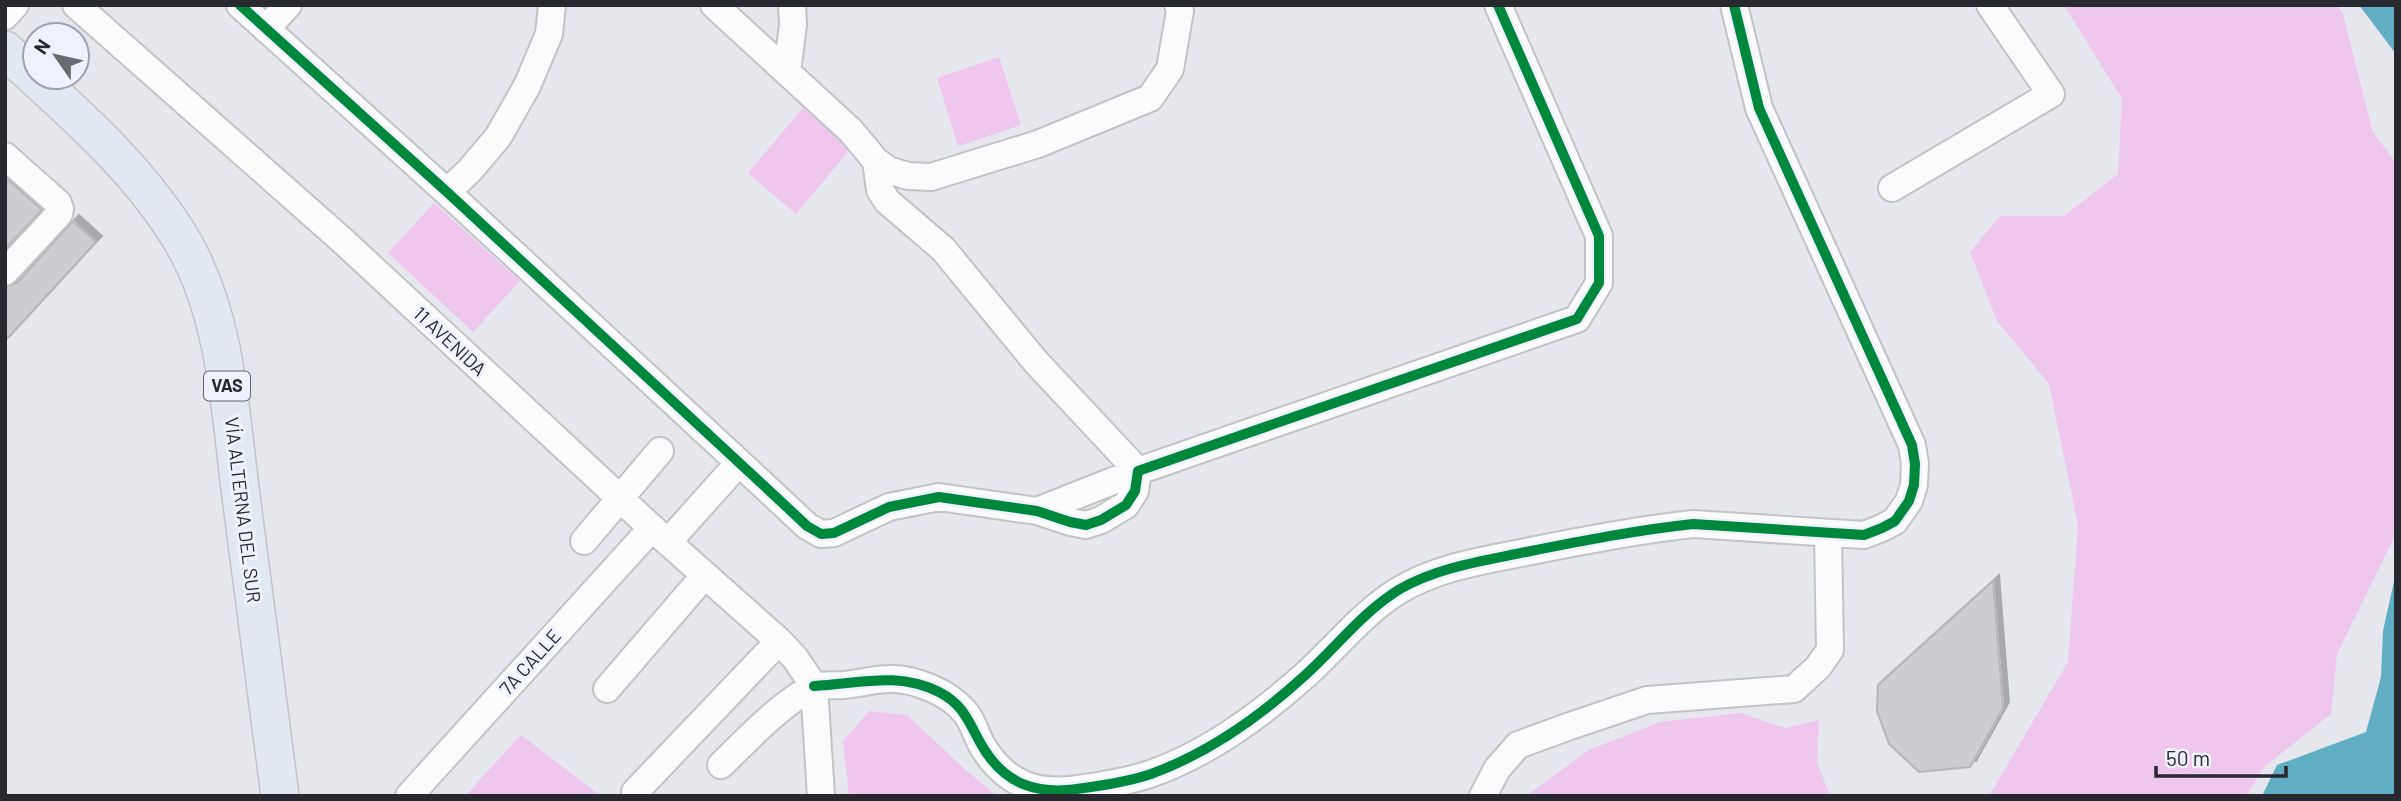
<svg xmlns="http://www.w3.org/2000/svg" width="2401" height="801" font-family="Barlow,sans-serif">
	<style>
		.green { fill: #eec6ee }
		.water { fill: #61aec4 }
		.building { fill: #cdcdd1; stroke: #b6b6ba; stroke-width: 2; filter: url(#shadow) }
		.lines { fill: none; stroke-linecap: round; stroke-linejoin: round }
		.minor-casing { stroke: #c2c3c7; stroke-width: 30 }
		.highway-casing { stroke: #c3c3c6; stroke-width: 40 }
		.minor { stroke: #fbfbfc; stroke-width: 26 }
		.highway { stroke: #e2e8ef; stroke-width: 37 }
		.cycleway-casing { stroke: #eff2fe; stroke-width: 15 }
		.cycleway { stroke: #00873e; stroke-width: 10 }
		.labels { text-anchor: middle; stroke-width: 6; stroke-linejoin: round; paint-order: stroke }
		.shield { fill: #eff2fe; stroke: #64656c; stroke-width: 2 }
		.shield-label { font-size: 18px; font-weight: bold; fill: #28292e }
		.street-label { font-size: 19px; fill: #28292e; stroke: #eff2fe }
	</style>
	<defs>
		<filter id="shadow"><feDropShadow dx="6" dy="-6" stdDeviation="0" flood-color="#0004"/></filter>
	</defs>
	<rect width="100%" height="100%" fill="#e6e7ec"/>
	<path class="green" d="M2064,5H2337L2343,14L2373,132L2396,163V534L2337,654L2331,714L2265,766L2246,796H1989L2068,662L2078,525L2049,384L1997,321L1970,252L2000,216H2064L2118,174L2122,99Z
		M999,57L1021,125L958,146L937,78Z
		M803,108L851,148L796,214L748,173Z
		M434,203L520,281L473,332L388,253Z
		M869,711L907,715L968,772L997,796H849L843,741Z
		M1741,713L1785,728L1819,720L1817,761L1830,796H1526L1589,750L1660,722Z
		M521,735L601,796H465Z"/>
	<path class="water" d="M2359,5H2396V54Z
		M2396,572V796H2262L2277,765L2366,732L2381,677L2383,631Z"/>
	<path class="building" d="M5,177L42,210L5,249Z
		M73,221L96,242L5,341V287L17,283Z
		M1993,581L2003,708L1970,767L1919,772L1889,744L1877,711L1878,685Z"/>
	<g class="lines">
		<defs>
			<path id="minor" d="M76,5L343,241L652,528L779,641L795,658L814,686
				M240,5L447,192L775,496L807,526L821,534L834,533L889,507L939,497L1037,511L1070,522L1086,525L1101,520L1126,505L1135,491L1138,471L1577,319L1599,283V236L1498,5
				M714,5L851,131L876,161L888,170L908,176L931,177L1038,144L1150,98L1170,69L1180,11L1178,5
				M5,16L15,5
				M266,29L288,5
				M787,72L793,25L792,5
				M5,156L58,203L60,209L59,214L5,272
				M876,161L880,190L887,201L943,249L1036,362L1138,471L1037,511
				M1892,188L2051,94L1990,5
				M447,192L470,170L498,137L527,86L549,34L552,5
				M584,541L660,451
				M668,542L728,475
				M814,686L821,796
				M607,689L705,575
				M721,765C749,738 777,707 811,688C820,684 834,686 844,685C859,684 874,679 889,679C914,678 948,692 965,712C973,721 976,736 983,747C1007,786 1039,796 1084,788C1106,785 1129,781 1150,774C1205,755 1259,716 1302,678C1334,650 1361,614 1398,591C1437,567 1482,561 1526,552C1581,541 1637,530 1693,524L1864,535L1882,528L1895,521L1909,501L1914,485L1915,464L1912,445L1759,108L1734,5
				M635,792L779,641
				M409,796L652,528
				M1483,796L1497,769L1518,745L1570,726L1647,700L1794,689L1818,667L1830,650L1828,533"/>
			<path id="highway" d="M5,50C70,110 139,167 184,244C227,320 230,412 241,496C254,596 267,696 280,796"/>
		</defs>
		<use href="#minor" class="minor-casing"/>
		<use href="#highway" class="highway-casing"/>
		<use href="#minor" class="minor"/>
		<use href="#highway" class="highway"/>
		<defs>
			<path id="cycleway" d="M240,5L447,192L775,496L807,526L821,534L834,533L889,507L939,497L1037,511L1070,522L1086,525L1101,520L1126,505L1135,491L1138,471L1577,319L1599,283V236L1498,5
				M814,686C859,684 896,671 939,692C964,705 968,721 981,744C1004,785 1038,796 1084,788C1106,785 1130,781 1151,774C1206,754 1259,717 1302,678C1335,649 1362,612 1400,589C1439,567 1483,561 1526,552C1581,541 1637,530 1693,524L1864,535L1882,528L1895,521L1909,501L1914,485L1915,464L1912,445L1759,108L1734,5"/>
		</defs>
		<use href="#cycleway" class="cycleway-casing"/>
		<use href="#cycleway" class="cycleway"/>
	</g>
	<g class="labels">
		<rect class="shield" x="204" y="371.5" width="46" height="29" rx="5"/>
		<g class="shield-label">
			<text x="227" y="392">VAS</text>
		</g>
		<g class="street-label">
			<text transform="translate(450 341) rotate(43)" y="7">11 AVENIDA</text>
			<text transform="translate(243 510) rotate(83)" y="7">VÍA ALTERNA DEL SUR</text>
			<text transform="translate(530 662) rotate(-48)" y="7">7A CALLE</text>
		</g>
	</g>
	<rect width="2401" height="801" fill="none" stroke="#28292e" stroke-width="14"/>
	<g transform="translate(56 56) rotate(304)"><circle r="33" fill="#eff2fe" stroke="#9fa2ab" stroke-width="2"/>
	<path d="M0-5L12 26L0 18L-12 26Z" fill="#6a6c70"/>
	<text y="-10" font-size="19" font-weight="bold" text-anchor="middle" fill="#28292e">N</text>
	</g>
	<path d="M2156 766v10h130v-10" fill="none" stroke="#28292e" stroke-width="3.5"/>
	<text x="2166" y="766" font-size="21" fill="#28292e" stroke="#eff2fe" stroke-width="5" paint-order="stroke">50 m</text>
</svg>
